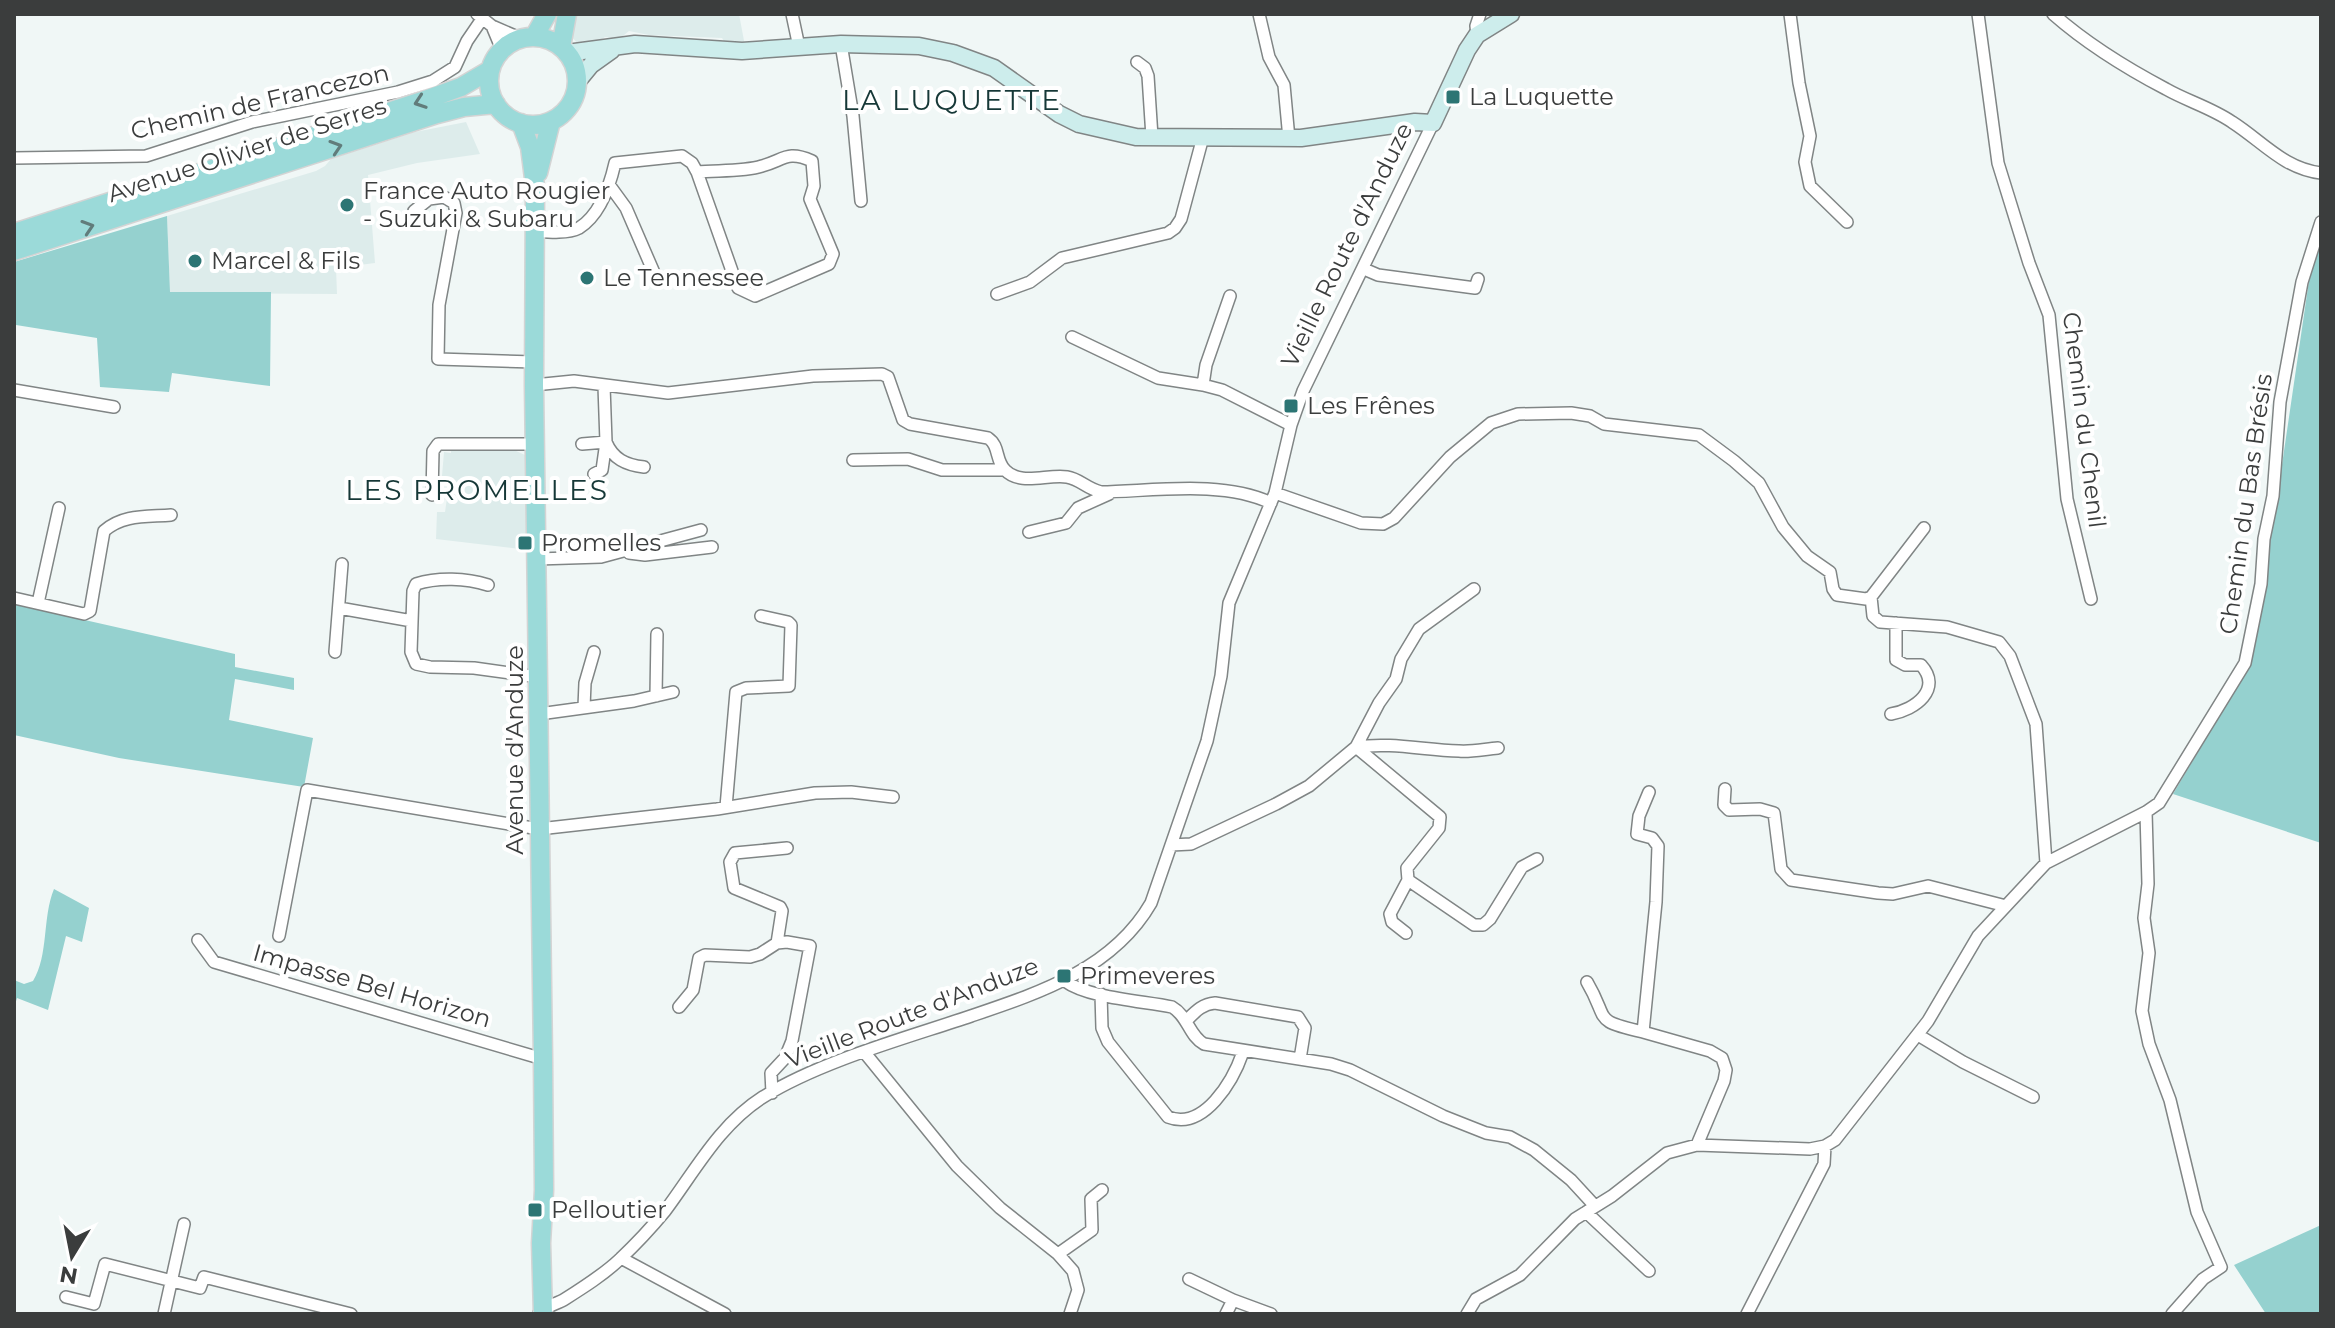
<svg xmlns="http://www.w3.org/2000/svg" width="2335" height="1328" font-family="Montserrat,sans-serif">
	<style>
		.built { fill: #ddeceb }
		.green { fill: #95d1cf }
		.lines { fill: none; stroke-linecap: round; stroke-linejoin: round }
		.street-casing { stroke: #808585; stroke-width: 14 }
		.secondary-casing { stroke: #808585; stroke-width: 19 }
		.primary-casing { stroke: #d4d4d4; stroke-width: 21 }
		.street { stroke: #fff; stroke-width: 11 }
		.secondary { stroke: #cdedec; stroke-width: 16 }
		.primary { stroke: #9bdad9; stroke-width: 18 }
		.oneway { stroke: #617c7b }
		.poi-dot { fill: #2c7574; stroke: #fff; stroke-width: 3 }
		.labels { text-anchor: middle; stroke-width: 8; stroke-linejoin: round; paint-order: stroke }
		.poi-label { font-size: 24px; fill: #3b3d3d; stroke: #fff; text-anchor: start }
		.street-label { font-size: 24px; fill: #3b3d3d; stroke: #fff }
		.quarter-label { font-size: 28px; letter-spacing: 2px; fill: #163837; stroke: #fff }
	</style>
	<rect width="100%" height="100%" fill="#f0f7f6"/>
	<path class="built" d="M574,14H739L745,46H727L722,38L649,35L629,31L619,39L605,37L599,41L579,45L569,34Z
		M466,122L480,154L417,163L368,175L375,263L336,268L337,294L170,293L167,216L316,171L325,166L331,159L415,132Z
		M451,450H514L525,455L528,550L436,539L437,512H445L450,477L442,476L444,452L451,453Z"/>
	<path class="green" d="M167,216L170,292H271L270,386L172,373L169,392L100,387L97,338L16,325L14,332V262Z
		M2321,236V843L2173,794L2246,671L2278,492L2312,260Z
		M14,604L235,654V667L294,678V690L235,679L229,720L313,738L304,787L119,758L14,735Z
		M54,889L89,908L82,942L66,936L48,1010L17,998L14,1008V980L24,984L33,981C49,955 42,918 54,889Z
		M2321,1225V1314H2266L2234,1265Z"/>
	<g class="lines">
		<defs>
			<path id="street" d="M477,14L492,26L522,39
				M792,14L799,47
				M1259,14L1269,57L1284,85L1289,139
				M1790,14L1799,83L1810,136L1805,162L1810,186L1847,222
				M1978,14L1998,163L2029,263L2049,315L2067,499L2091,599
				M2053,14C2086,43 2126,68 2166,89C2187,101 2212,108 2232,122C2262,141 2284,169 2321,173
				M492,26L502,50
				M1477,35L1476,26L1480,14
				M841,44L853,116L861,201
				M1137,62L1145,68L1148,76L1152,137
				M14,158L146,156L252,122L398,92L433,81L455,67L467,41L482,19
				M610,186L626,208L658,282
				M414,211L429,199L444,197L454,203L456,213L439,305L438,359L534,362
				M535,231C548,232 567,234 579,228C600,215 610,185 615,163L682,156L692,163L697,172C717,170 743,172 762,166C784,160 787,150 812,161L814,186L810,199L833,254L829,264L755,296L738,288L697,172
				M1364,269L1378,275L1475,288L1478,279
				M997,294L1030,282L1062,258L1168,233L1175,228L1181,219L1203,137
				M1230,296L1206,365L1203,385L1222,390L1291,425
				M1072,337L1158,378L1203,385
				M534,385L574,381L668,393L813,376L882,374L888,377L903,420L910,424L988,438C1000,446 995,460 1005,470C1020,486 1047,474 1067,477C1080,479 1087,489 1101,492C1154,491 1223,480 1271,503
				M14,390L114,407
				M582,444L606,442C613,459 626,465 644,467
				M853,460L908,459L942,470H1004
				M594,474L602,470L606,442L604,386
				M1275,493L1361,523L1383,524L1394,518L1450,457L1491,423L1518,414L1571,413L1590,416L1604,424L1699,435L1734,461L1759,483L1783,527L1807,556L1830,572L1833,589L1837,595L1866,599L1871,597L1924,528
				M432,495L433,451L438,444H536
				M1029,532L1066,523L1078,508L1109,494
				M629,553L645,555L712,547
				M537,559L601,557L701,530
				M488,585C466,578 438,577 416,584L413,591L411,652L416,664L430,667L474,668L539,677
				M1871,597L1873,616L1880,622L1947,627L1999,642L2010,656L2036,724L2046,863
				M14,598L84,614L90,611L104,531C123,514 147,517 171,515
				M38,603L59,508
				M339,608L412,621
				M335,652L342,564
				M656,696L657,634
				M584,707L585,683L594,652
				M539,714L634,701L673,692
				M1891,714C1915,710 1943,689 1921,665H1905L1896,660V623
				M1356,747L1440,817L1439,828L1407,868L1408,880L1474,925H1483L1490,919L1522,867L1537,859
				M1356,747C1391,742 1424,750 1459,751C1472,752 1485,749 1498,748
				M1725,789L1724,805L1729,810L1760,809L1774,813L1781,869L1791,880L1878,893L1893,894L1928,886L2006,906
				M1649,792L1639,816L1637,834L1652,838L1658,846L1656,902L1643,1032L1710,1051L1722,1058L1726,1070L1724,1081L1697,1145
				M726,807L736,692L746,688L789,686L791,625L788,622L761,616
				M2146,812L2148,884L2144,918L2149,953L2142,1011L2149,1044L2170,1100L2197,1212L2221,1267L2203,1279L2172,1314
				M1171,845L1191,844L1276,804L1309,786L1356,747L1379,703L1396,679L1401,659L1419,629L1474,589
				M1406,933L1392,922L1390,914L1408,880
				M279,936L307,790L539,829L717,809L815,793L851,792L893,797
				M198,940L214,962L543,1059
				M777,943L782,911L780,907L734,888L730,862L735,853L787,848
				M1065,981C1088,998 1143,1001 1172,1007C1188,1016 1189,1036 1204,1044L1331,1064L1350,1070L1443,1116L1486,1133L1510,1137L1534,1150L1571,1180L1594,1205
				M1587,982C1610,1021 1591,1020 1643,1032
				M1101,994L1102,1028L1108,1042L1168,1117C1204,1131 1233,1081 1243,1052
				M679,1007L693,990L699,958L705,955L750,957L760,954L777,943L787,942L810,946L792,1041L785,1058L771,1073L772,1093
				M1186,1021C1195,1012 1202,1004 1215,1003L1298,1017L1305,1028L1300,1059
				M1918,1035L1963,1062L2033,1097
				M865,1053L957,1166L1000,1208L1058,1254L1073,1271L1078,1290L1070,1314
				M1586,1212L1649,1271
				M1058,1254L1092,1230L1091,1199L1102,1190
				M621,1258L725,1314
				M1189,1279L1233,1300
				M66,1297L94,1304L105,1264L200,1288L204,1277L351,1314
				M539,1313C546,1306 557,1304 565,1299C584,1287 603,1275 619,1260C635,1245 651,1228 665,1211C695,1171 719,1125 763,1097C821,1061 906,1038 971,1016C1039,993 1113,969 1151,903L1207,741L1221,676L1229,603L1275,493L1291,425L1303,391L1433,123
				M164,1314L184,1224
				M1226,1314L1233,1300L1271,1314
				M1467,1314L1476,1299L1520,1275L1575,1219L1612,1196L1667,1153L1697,1145L1810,1149L1825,1146L1835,1140L1928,1021L1978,936L2046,863L2146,812L2159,803L2245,663L2261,584L2264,539L2273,496L2280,402L2302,282L2321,222
				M1747,1314L1824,1164L1825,1146"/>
			<path id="secondary" d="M567,53L635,44L742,51L841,44L919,46L953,53L994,68L1059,114L1079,124L1136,137L1301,138L1415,122L1433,123L1467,50L1477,35L1511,14
				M577,82L591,65L612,50"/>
			<path id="primary" d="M534,37L547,14
				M489 81a44 44 0 1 1 88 0a44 44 0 1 1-88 0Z
				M561,47L567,14
				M521,123L530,147L535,186L534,385L543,1059L544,1190L541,1243L543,1314
				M538,173L551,121
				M14,233L425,100L461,87L490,70
				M14,251L437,114L464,107L496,104"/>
		</defs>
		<use href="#street" class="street-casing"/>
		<use href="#secondary" class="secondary-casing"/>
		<use href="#primary" class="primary-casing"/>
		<use href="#street" class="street"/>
		<use href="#secondary" class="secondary"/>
		<use href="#primary" class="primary"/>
	</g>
	<defs><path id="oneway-chevron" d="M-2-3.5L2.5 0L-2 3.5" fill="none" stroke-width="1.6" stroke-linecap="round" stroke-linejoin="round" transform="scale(2)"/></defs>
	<g class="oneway">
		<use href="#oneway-chevron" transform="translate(420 102) rotate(161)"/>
		<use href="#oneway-chevron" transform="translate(336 147) rotate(-18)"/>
		<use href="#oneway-chevron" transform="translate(88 227) rotate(-18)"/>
	</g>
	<g class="poi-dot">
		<rect x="1445" y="89" width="16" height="16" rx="4"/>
		<circle cx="347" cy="205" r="8"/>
		<circle cx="195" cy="261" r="8"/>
		<circle cx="587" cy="278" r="8"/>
		<rect x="1283" y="398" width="16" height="16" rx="4"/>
		<rect x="517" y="535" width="16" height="16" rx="4"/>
		<rect x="1056" y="968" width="16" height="16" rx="4"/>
		<rect x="527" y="1202" width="16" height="16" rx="4"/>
	</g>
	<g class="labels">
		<g class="poi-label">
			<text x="1469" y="105">La Luquette</text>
			<text x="363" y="199">France Auto Rougier<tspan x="363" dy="28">- Suzuki &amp; Subaru</tspan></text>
			<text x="211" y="269">Marcel &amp; Fils</text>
			<text x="603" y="286">Le Tennessee</text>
			<text x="1307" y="414">Les Frênes</text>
			<text x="541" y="551">Promelles</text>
			<text x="1080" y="984">Primeveres</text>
			<text x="551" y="1218">Pelloutier</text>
		</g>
		<g class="street-label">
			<text transform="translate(260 102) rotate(-13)" y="8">Chemin de Francezon</text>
			<text transform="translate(247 150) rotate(-18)" y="8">Avenue Olivier de Serres</text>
			<text transform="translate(1347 245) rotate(-64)" y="8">Vieille Route d'Anduze</text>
			<text transform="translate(2084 420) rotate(83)" y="8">Chemin du Chenil</text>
			<text transform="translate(2246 504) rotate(-82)" y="8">Chemin du Bas Brésis</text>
			<text transform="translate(515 750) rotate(-90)" y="8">Avenue d'Anduze</text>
			<text transform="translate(372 986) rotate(16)" y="8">Impasse Bel Horizon</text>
			<text transform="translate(912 1013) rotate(-21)" y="8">Vieille Route d'Anduze</text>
		</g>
		<g class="quarter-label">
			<text x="952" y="110">LA LUQUETTE</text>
			<text x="477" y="500">LES PROMELLES</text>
		</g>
	</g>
	<rect width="2335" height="1328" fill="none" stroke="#3b3d3d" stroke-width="32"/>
	<g transform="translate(72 1256) rotate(190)" stroke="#ffffff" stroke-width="6" paint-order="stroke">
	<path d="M0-6L14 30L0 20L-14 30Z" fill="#3b3d3d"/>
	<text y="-12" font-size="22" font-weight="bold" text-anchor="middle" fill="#3b3d3d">N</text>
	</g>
</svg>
